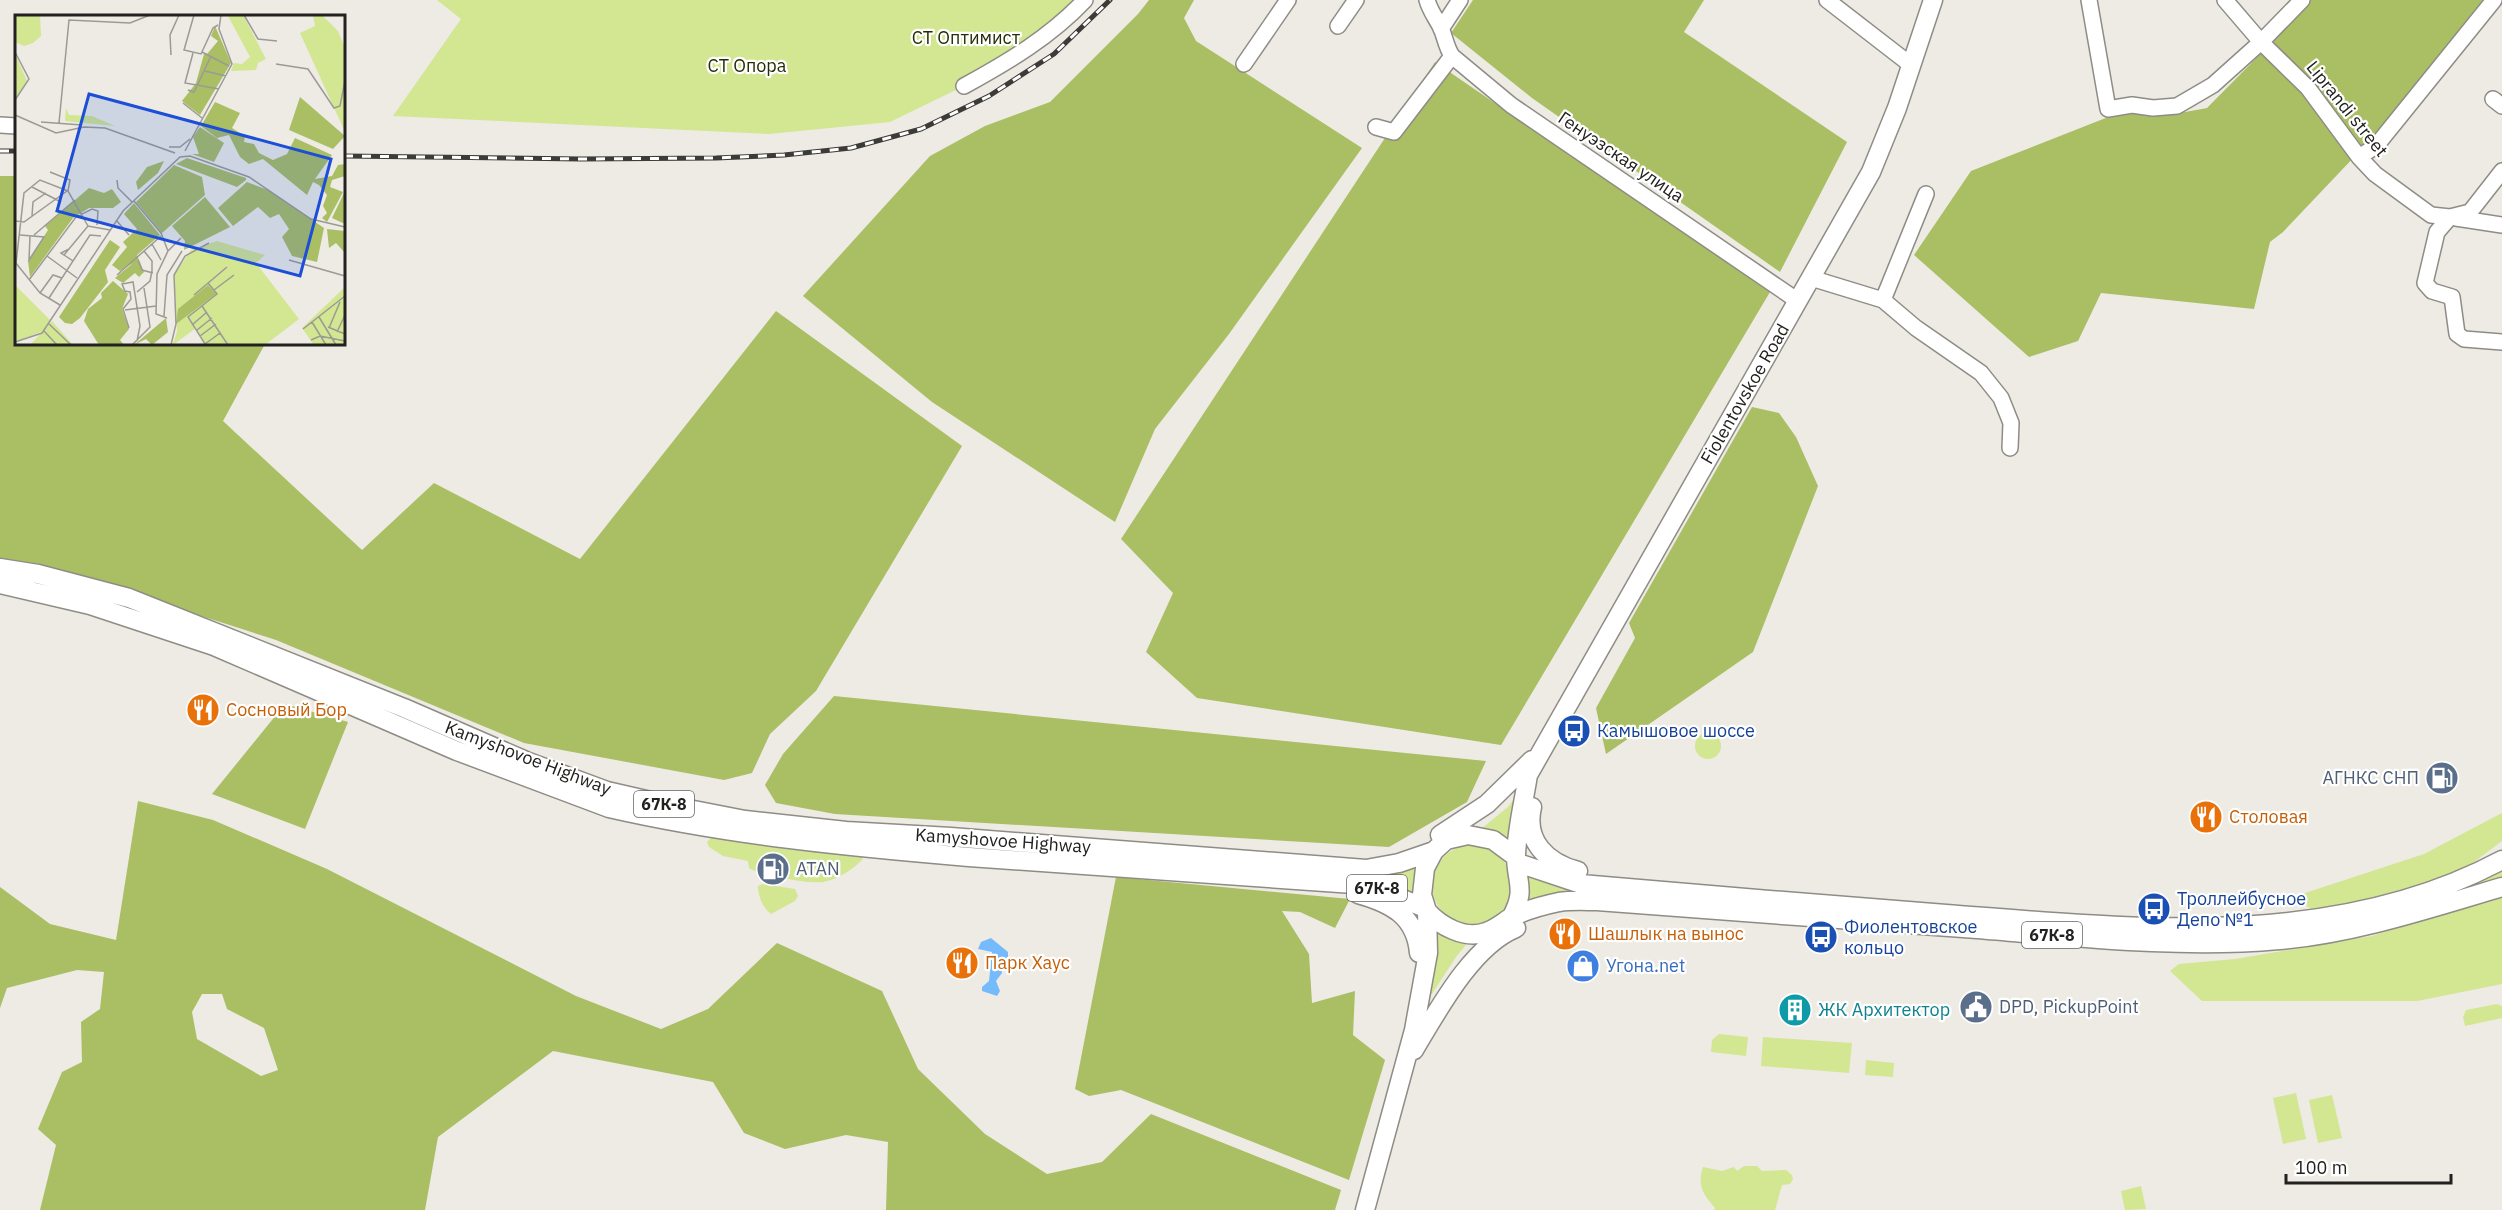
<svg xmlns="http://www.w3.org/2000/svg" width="2502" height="1210" font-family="'IBM Plex Sans',sans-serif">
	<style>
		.green { fill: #d3e692 }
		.forest { fill: #aabe64; fill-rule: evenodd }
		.water { fill: #75bbfc }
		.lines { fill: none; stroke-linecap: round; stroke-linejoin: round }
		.minor-casing { stroke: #8e8c85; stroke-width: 18 }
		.major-casing { stroke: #8e8c85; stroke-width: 21 }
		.minor { stroke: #fff; stroke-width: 15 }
		.major { stroke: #fff; stroke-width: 18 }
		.rail-casing { stroke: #3c3b38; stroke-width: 5 }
		.rail { stroke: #fff; stroke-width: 3; stroke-dasharray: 9; stroke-linecap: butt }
		.labels { text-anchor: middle; stroke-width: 4.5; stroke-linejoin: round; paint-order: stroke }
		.shield { fill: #fff; stroke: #646462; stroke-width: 1.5 }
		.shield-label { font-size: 16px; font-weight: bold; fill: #22211f }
		.park-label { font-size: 18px; fill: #262d06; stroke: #fff }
		.street-label { font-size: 18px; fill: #22211f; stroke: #fff }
		.food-label { font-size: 18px; fill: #c56008; stroke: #fff; text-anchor: start }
		.transit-label { font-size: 18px; fill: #164399; stroke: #fff; text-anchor: start }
		.service-label { font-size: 18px; fill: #4e5e75; stroke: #fff; text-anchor: start }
		.shop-label { font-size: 18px; fill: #366cbe; stroke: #fff; text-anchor: start }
		.culture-label { font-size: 18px; fill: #0d838f; stroke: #fff; text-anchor: start }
		.inset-road { fill: none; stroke: #9c9a95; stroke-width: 1.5 }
		.view { fill: #1d4ed8; fill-opacity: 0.15; stroke: #1d4ed8; stroke-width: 3 }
		.inset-edge { fill: none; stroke: #22211f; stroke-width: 3 }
	</style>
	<rect width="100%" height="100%" fill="#edebe4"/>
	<path class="green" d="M437,0H1085L964,86L890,122L769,134L393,116L461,19Z
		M1695 746a13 13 0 1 1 26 0a13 13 0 1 1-26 0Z
		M1518,793L1513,846L1480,830L1509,806Z
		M2502,813V841L2462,871L2439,883L2316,912L2293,897L2424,854Z
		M711,838L860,855L863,859C854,869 836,880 823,882C810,884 759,875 749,868L748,861L723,856L709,847L707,842Z
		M1432 885a40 40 0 1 1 80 0a40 40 0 1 1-80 0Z
		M1421,863L1418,897L1354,873Z
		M2502,869V880L2463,892L2462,888Z
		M1526,871L1582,893L1523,906Z
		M763,884L795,889L798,896L795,901L771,914C763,909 758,895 758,886Z
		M2502,894V984L2417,1001H2202L2170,971L2179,964L2235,959L2372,936Z
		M1430,922L1470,940L1456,957L1424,1006Z
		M2497,1004L2502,1006V1018L2465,1026L2463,1017L2466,1010Z
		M1719,1034L1748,1037L1746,1056L1711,1052L1712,1040Z
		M1763,1037L1852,1043L1849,1073L1761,1066Z
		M1866,1060L1894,1063L1893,1077L1865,1075Z
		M2296,1093L2306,1139L2283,1144L2273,1098Z
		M2332,1095L2342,1138L2318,1143L2309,1100Z
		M1744,1166H1757L1762,1171L1786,1170L1792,1175L1793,1179L1790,1184L1782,1185L1775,1210H1714L1715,1208C1703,1194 1697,1186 1703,1167L1722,1171L1734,1167L1737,1171Z
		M2141,1186L2146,1209L2125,1210L2121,1191Z"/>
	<path class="forest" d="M1149,0H1194L1184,18L1196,41L1362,148L1229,334L1155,429L1115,522L932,402L803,296L930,156L985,126L1050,102L1138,14Z
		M1473,0H1704L1684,32L1847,142L1780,272L1532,98L1451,33Z
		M2309,0H2483L2375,135L2283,232L2270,242L2254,309L2101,293L2078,341L2029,357L1914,255L1971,171L2121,112L2169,115L2207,108L2289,25Z
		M1435,62L1770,292L1501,745L1197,698L1146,652L1173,593L1121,539Z
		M0,176H16V344H265L223,421L362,550L434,483L580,559L776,311L962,446L816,691L770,734L752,773L724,780L524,743L276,640L89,580L0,558Z
		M1752,407L1779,413L1796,437L1818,486L1753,652L1606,754L1596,708L1635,638L1629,623Z
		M834,696L1486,761L1467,802L1389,847L835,814L776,803L765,785L783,754Z
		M285,704L348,722L305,829L212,794Z
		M138,801L213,820L327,869L576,996L661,1029L708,1009L777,943L882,991L918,1069L985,1134L1047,1174L1102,1162L1151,1114L1341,1190L1335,1210H886L888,1142L846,1135L785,1149L744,1133L713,1082L553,1051L438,1137L425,1210H40L56,1145L38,1129L62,1072L82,1062L81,1022L100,1009L104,972L77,970L7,988L0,1008V887L50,924L116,940ZM202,994H222L227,1009L264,1028L278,1070L261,1076L197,1039L192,1012Z
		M1116,877L1350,899L1335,928L1300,912L1282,911L1309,954L1312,1003L1355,991L1353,1035L1385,1060L1349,1180L1121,1090L1089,1096L1075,1089Z"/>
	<path class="water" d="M991,938L1008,952V957L1002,962V973L996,981L1000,991L997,996L982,991V987L989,981L992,952L978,949L981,942Z"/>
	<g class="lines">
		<defs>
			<path id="minor" d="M1427,0C1430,11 1436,18 1441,28C1445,37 1446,47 1452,56L1511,105L1798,301
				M1827,0L1911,65
				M2089,0L2108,109L2132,105L2153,108L2177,106L2213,85L2261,42L2302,0
				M2225,0L2261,42L2308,88L2359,157L2375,174L2431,215L2450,217L2437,232L2425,283L2432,291L2452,297L2457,334L2464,339L2502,342
				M1338,26L1356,0
				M1441,29L1460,0
				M1244,64L1288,0
				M964,86C1008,62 1050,37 1085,0
				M2493,99L2502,106
				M0,125L16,126
				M1376,127L1394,132L1452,56
				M2359,157L2376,146L2494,0
				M2450,217L2470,212L2502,171
				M2456,218L2502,225
				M1811,278L1883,300L1916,328L1981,373L2001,398L2011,423L2010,448
				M1883,300L1926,194"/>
			<path id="major" d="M0,568L38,574L129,598L404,708L526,761L607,791L668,805L745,820L846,831L951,837L1366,869L1399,863L1434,851
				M0,584L90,605L214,646L457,751L609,808C727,835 849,847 969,857C1102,867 1235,875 1368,885L1425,908
				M1532,807C1524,841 1547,863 1578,871
				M1440,835L1487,804L1532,760
				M1518,863L1581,884C1703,894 1824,905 1946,914C2131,928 2332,951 2502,860
				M1358,894C1391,903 1416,916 1419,953
				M1427,911C1440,926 1465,940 1486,932C1495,929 1502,923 1510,918C1523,911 1545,905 1559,902C1572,900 1585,901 1597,901C1724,911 1850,920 1977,929C2077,937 2179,949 2279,940C2353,934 2431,908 2502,887
				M1511,918C1527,889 1516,883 1516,855C1517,828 1524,801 1528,775L1871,172L1897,108L1933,0
				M1414,1050C1438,1010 1472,946 1516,928
				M1365,1210L1414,1030L1428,953L1427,911L1422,895L1425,868L1434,851L1446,840L1468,835L1493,840L1516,857"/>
		</defs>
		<use href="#minor" class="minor-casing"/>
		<use href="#major" class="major-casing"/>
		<use href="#minor" class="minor"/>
		<use href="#major" class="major"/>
		<defs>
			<path id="rail" d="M0,151H16
				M344,156L581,159L716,158L784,155L851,148L921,129L989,96L1054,54L1110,0"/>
		</defs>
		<use href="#rail" class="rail-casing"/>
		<use href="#rail" class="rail"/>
	</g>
	<defs>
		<symbol id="restaurant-disc" viewBox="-11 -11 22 22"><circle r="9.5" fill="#e8710a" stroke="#fff"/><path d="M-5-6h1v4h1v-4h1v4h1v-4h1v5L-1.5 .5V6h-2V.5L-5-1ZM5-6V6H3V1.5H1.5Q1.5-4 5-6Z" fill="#fff"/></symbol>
		<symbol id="bus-disc" viewBox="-11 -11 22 22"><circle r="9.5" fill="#1a4fb4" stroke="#fff"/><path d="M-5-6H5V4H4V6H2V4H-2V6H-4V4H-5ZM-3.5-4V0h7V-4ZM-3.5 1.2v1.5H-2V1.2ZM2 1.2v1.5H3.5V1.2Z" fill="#fff"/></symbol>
		<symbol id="fuel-disc" viewBox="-11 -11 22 22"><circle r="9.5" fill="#5c6f8a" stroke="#fff"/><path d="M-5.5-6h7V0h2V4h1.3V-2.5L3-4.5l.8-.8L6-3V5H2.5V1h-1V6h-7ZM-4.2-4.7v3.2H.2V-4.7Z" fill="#fff"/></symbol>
		<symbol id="shop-disc" viewBox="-11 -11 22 22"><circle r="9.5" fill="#3f7fe0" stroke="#fff"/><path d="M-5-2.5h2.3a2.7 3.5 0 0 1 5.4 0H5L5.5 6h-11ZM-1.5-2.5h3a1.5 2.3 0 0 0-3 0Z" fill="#fff"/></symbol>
		<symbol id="civic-disc" viewBox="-11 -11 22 22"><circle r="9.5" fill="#5c6f8a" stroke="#fff"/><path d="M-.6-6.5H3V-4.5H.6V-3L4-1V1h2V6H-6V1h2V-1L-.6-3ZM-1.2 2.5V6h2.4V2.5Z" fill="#fff"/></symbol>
		<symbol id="building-disc" viewBox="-11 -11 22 22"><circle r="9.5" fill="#0f9aa8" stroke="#fff"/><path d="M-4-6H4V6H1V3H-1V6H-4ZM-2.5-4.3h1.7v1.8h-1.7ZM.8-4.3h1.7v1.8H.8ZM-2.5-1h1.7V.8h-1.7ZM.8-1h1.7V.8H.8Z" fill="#fff"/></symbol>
	</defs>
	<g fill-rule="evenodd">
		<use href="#restaurant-disc" x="184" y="691" width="38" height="38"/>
		<use href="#bus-disc" x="1555" y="712" width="38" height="38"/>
		<use href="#fuel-disc" x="2423" y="759" width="38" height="38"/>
		<use href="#restaurant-disc" x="2187" y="798" width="38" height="38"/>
		<use href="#fuel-disc" x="754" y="850" width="38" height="38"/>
		<use href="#bus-disc" x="2135" y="890" width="38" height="38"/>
		<use href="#restaurant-disc" x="1546" y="915" width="38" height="38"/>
		<use href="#bus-disc" x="1802" y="918" width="38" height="38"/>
		<use href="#restaurant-disc" x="943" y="944" width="38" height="38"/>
		<use href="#shop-disc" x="1564" y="947" width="38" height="38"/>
		<use href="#civic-disc" x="1957" y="988" width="38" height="38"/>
		<use href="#building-disc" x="1776" y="991" width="38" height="38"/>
	</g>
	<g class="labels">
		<g class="shield">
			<rect x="634" y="791" width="60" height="26" rx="4.5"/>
			<rect x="1347" y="875" width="60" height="26" rx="4.5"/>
			<rect x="2022" y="922" width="60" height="26" rx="4.5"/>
		</g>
		<g class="shield-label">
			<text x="664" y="810">67К-8</text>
			<text x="1377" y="894">67К-8</text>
			<text x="2052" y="941">67К-8</text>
		</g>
		<g class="park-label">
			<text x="966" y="44">СТ Оптимист</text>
			<text x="747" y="72">СТ Опора</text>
		</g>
		<g class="street-label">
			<text transform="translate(2347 109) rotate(51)" y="6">Liprandi street</text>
			<text transform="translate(1621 157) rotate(34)" y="6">Генуэзская улица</text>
			<text transform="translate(1745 394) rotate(-60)" y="6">Fiolentovskoe Road</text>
			<text transform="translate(528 758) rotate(21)" y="6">Kamyshovoe Highway</text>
			<text transform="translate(1003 841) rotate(4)" y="6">Kamyshovoe Highway</text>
		</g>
		<g class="food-label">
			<text x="226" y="716">Сосновый Бор</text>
			<text x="2229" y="823">Столовая</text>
			<text x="1588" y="940">Шашлык на вынос</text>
			<text x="985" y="969">Парк Хаус</text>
		</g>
		<g class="transit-label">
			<text x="1597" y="737">Камышовое шоссе</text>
			<text x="2177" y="905">Троллейбусное<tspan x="2177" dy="21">Депо №1</tspan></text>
			<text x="1844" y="933">Фиолентовское<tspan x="1844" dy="21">кольцо</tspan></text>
		</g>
		<g class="service-label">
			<text x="2419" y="784" text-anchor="end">АГНКС СНП</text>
			<text x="796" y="875">ATAN</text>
			<text x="1999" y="1013">DPD, PickupPoint</text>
		</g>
		<g class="shop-label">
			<text x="1606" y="972">Угона.net</text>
		</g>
		<g class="culture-label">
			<text x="1818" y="1016">ЖК Архитектор</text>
		</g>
	</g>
	<g transform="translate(15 15)">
		<rect width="330" height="330" fill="#edebe4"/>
		<path d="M0,0H25L26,21L18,28L9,31L0,27ZM228,0L251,44L243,48L241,55L216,56L219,48L227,49L235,42L213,1ZM298,0H307L323,16L330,33V117L285,18L300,11ZM0,39L12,66L0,85ZM51,93L54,100L77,101L100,111L50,106ZM202,226L250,240L241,248L284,304L250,330H190L181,313L158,330L162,316L159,260L176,235ZM0,270L35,305L28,316L0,327ZM330,272V330H299L287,313ZM37,306L58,330H3L16,329Z" fill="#d3e692"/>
		<path d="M200,11L216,48L185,100L167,86L181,68L189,39H192L203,26L196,21ZM285,82L330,121L318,134L274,115ZM200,87L225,98L217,113L230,121L229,127L239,129L244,138L258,145L272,139L280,123L317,140L300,164L317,161L323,150L330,149V161L317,165L315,172L328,177L312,207L307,203L312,198L308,191L312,180L304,170L298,167L292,180L248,144L234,149L225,142L214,120L202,123L186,111ZM185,112L209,128L199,147L177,139H184L178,122ZM172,143L231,163V165L222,172L161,149ZM149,146L143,158L123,175L121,167L132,152ZM159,150L187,162L190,180L147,218L121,187ZM232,167L253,175L309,213L302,247L277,241L267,222L274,214L264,199L255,203L243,192L218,211L203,193ZM74,173L89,178L97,174L106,187L98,193H74L58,203L15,262L13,246L33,215L30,211ZM330,176V209L317,203ZM190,182L215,212L169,235L170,226L157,211ZM119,188L145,220L122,240L129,257L124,262L120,258L108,268L100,263L118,248L105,256L97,250L112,232L108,227L122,214L109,199ZM312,214L330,216V238L321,228L314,233ZM95,225L105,232L90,255L93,267L65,303L57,309L50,308L44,302ZM98,266L113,279L107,294L114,314L105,325L109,330H84L69,306L73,294L87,283L86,278ZM193,270L201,279L161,309L163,294ZM151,303L153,317L137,330L131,324L119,330Z" fill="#aabe64"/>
		<path class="inset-road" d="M179,0L169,35L186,39L198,13L203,10M229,0L243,24L262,26M0,37L14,64L0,85M187,37L214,51M178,38L170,68L204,74M156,40L155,20L164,0M261,49L293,54L319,93L325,91L330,66M190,56L211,61M173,75L179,77L196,41M168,88L187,103M0,100L41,118L69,112L90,113L160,138M26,107L67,110M44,108L54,5L115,8L135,0M154,132H165L175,124M170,136L217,49L204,14L206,0M35,157L55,165L53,176L73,211M102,165L103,173L117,187M17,172L46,187M119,186L146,218L153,236M17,201L18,187L31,178M101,205L114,220M0,206L9,207L52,176M5,220L29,222L14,245L15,221M19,220L60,185M137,229L146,245M54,234L46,238L49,240L73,211L95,215M32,241L62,263M123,245L127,255L138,258M274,245L330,261M58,246L75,220L86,221M0,247L25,278L45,290M1,248L9,178L25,165L53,176M102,260L146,221M14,265L61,202L77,194L83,196L82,210M193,268L202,279L173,302L190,329L205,318M199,275L219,260M122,277L135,266L137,256V246L129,236M25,278L38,260L47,263M179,280L212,252M34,283L58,246L49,240M187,291L213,330M110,295L141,291M149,301L152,260L167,236M304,302L321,330M152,303L141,299L142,259L153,236L166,223M297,307L311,330M34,309L56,330M177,310L192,297M313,312L330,319M114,313L108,294L116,284L115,277L110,276L107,269L118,267L125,311L122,326M314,313L325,287M288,314L330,281M182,315L197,303M29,316L42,330M322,317L330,300M185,321L201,309M296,325L305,321L330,326M0,327L27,318L108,196L165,142L175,141L234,162L296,204L330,212M117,330L135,312L129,273M156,330L161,309L159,260L170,241L194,228"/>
		<path class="view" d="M74,79L316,144L285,261L42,196Z"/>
		<rect width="330" height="330" class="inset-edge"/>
	</g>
	<path d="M2286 1174v9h165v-9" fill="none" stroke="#22211f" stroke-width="3"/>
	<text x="2295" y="1174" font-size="18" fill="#22211f" stroke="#ffffff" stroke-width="4.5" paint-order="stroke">100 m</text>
</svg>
